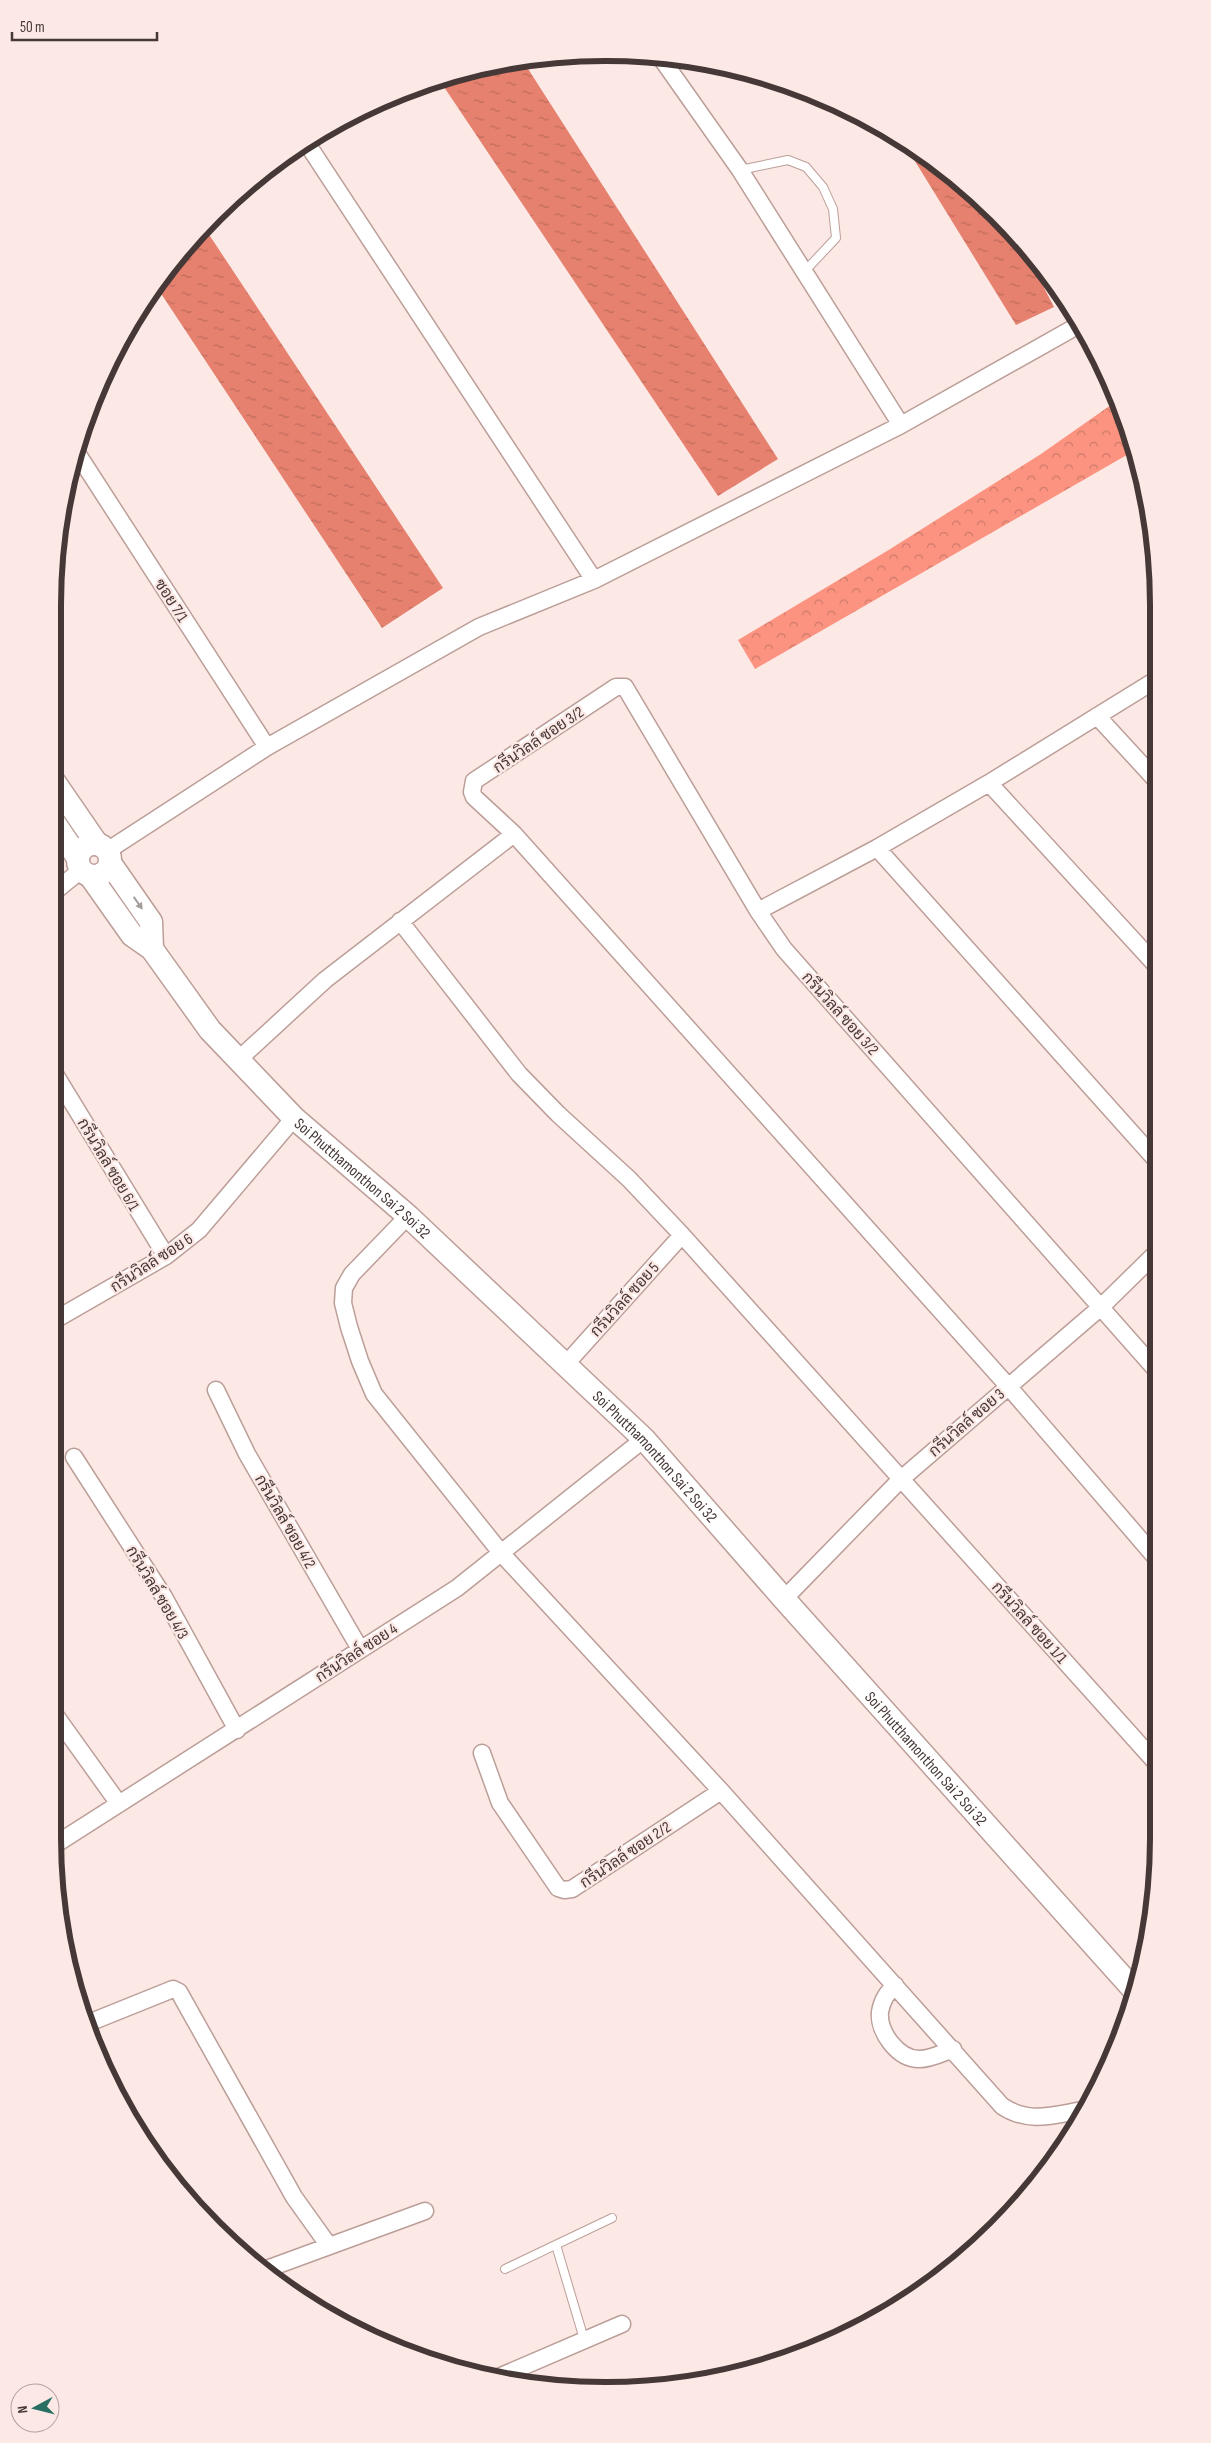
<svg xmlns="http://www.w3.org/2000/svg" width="1211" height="2443" font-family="'Sofia Sans Condensed',Sarabun,sans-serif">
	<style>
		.forest { fill: url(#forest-crowns) }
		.water { fill: url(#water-ripples) }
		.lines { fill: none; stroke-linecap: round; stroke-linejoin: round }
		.lane-casing { stroke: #bc9e99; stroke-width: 10 }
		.street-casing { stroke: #bc9e99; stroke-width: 19 }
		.secondary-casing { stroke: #bc9e99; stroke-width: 25 }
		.lane { stroke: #fff; stroke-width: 8 }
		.street { stroke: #fff; stroke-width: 16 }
		.secondary { stroke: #fff; stroke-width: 22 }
		.oneway { fill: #a29c9a }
		.labels { text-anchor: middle; stroke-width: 4.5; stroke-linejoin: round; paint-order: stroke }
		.street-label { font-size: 16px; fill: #453836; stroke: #fce9e5 }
		.rim { fill: none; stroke: #453836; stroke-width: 6 }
	</style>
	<defs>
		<pattern id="forest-crowns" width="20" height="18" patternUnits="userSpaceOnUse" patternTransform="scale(1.25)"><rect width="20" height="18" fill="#fb9380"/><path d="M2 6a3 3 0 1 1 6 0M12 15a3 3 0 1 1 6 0" fill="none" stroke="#cd796a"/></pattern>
		<pattern id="water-ripples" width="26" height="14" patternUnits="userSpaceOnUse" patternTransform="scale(1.25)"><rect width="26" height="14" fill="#e7816f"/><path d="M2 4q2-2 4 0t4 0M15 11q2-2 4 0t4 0" fill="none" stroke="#bd6b5c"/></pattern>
	</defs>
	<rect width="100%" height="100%" fill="#fce9e5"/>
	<path class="forest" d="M1118,400L1132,452L755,669L738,640L887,551L1041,454Z"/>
	<path class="water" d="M523,61L778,459L718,496L440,81L498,63Z
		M905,145L942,167L1024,249L1054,307L1016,325Z
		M204,227L443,588L382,628L156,286Z"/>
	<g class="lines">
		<defs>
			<path id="lane" d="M740,170L788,160L806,167L823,187L833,209L836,238L804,272
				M556,2245L584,2339
				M505,2269L612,2218"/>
			<path id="street" d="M661,58L740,170L901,425
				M306,142L594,580
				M77,453L267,747
				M1097,716L1155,779
				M989,783L1155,964
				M877,848L1156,1160
				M107,851L267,747L479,627L594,580L901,425L1077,326
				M53,893L81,870
				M758,911L877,848L989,783L1154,681
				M400,921L519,1074L558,1114L629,1179L682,1235L1158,1765
				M238,1060L325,980L514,834
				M53,1071L166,1256
				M408,1216L352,1274L344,1288L343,1303L349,1327L360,1361L374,1394L502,1554L721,1791L1002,2106C1029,2124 1053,2115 1084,2110
				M53,1321L166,1256L199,1230L294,1118
				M566,1364L682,1235
				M1157,1371L784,949L758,911L625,687H616L474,781L472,792L474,797L514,834L1008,1386L1157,1559
				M216,1390L247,1454L360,1649
				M74,1457L164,1597L237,1730
				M784,1599L900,1480L1101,1307L1156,1253
				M53,1712L119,1804
				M482,1753L500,1803L558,1888L564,1890L572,1889L721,1791
				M53,1846L457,1588L644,1439
				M895,1985C887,1993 882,2000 880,2012C878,2032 898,2059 919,2059C931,2059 942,2053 953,2049
				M86,2024L173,1989L179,1992L294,2197L329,2246
				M264,2270L425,2211
				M494,2379L622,2324"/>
			<g id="secondary">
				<path d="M53,780L97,844"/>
				<path d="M53,821L78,858"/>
				<circle cx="94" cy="860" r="16"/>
				<path d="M110,863L151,922L152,949"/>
				<path id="s1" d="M91,877L132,935L152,949L210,1030L294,1118L408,1216L644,1439L784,1599L1134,1990"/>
			</g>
		</defs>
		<use href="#lane" class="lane-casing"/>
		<use href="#street" class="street-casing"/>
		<use href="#secondary" class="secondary-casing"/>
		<use href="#lane" class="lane"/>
		<use href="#street" class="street"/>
		<use href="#secondary" class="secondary"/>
	</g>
	<defs><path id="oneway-solid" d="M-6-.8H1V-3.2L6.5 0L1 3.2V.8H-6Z" transform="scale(1.25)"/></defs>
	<use class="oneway" href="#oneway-solid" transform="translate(138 903) rotate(55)"/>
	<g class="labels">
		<g class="street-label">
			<text transform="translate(172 600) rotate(57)" y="6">ซอย 7/1</text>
			<text transform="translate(538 739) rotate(-34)" y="6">กรีนวิลล์ ซอย 3/2</text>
			<text transform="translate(841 1013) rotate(48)" y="6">กรีนวิลล์ ซอย 3/2</text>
			<text transform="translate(109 1164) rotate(59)" y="6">กรีนวิลล์ ซอย 6/1</text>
			<text dy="6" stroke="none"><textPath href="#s1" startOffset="408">Soi Phutthamonthon Sai 2 Soi 32</textPath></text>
			<text transform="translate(151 1262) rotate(-33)" y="6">กรีนวิลล์ ซอย 6</text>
			<text transform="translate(624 1299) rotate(-48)" y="6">กรีนวิลล์ ซอย 5</text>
			<text transform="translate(966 1422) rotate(-41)" y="6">กรีนวิลล์ ซอย 3</text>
			<text dy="6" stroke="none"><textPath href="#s1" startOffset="812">Soi Phutthamonthon Sai 2 Soi 32</textPath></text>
			<text transform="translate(286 1521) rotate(60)" y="6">กรีนวิลล์ ซอย 4/2</text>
			<text transform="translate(158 1592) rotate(59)" y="6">กรีนวิลล์ ซอย 4/3</text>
			<text transform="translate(1030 1622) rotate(48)" y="6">กรีนวิลล์ ซอย 1/1</text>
			<text transform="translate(356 1652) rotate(-33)" y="6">กรีนวิลล์ ซอย 4</text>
			<text dy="6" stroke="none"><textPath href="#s1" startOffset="1218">Soi Phutthamonthon Sai 2 Soi 32</textPath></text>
			<text transform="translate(625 1854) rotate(-34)" y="6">กรีนวิลล์ ซอย 2/2</text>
		</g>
	</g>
	<path d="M0 0H1211V2443H0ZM605 61H606A544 544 0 0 1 1150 605V1838A544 544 0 0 1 606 2382H605A544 544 0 0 1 61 1838V605A544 544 0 0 1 605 61Z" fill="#fce9e5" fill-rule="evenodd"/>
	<path class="rim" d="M605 61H606A544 544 0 0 1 1150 605V1838A544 544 0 0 1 606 2382H605A544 544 0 0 1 61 1838V605A544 544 0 0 1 605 61Z"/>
	<g transform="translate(35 2408) rotate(263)"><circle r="24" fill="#fce9e5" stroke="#b3a29f"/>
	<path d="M0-4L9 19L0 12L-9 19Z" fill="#296f64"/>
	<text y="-8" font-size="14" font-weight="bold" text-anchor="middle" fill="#453836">N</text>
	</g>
	<path d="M12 32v8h145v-8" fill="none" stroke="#453836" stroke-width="2.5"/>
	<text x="20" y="32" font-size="15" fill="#453836" stroke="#fce9e5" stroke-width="4" paint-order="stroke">50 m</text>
</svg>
